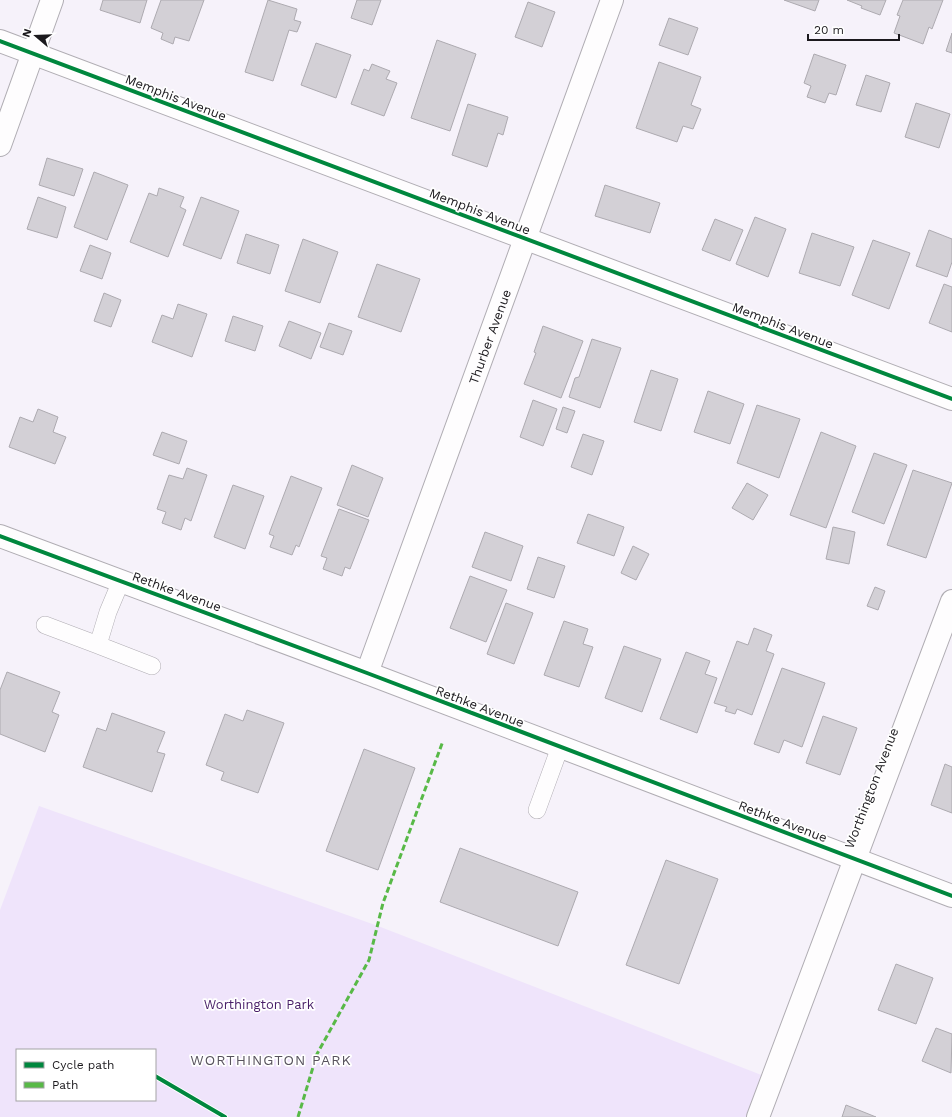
<svg xmlns="http://www.w3.org/2000/svg" width="952" height="1117" font-family="'Work Sans',sans-serif">
	<style>
		.green { fill: #efe4fb; fill-rule: evenodd }
		.building { fill: #d3d0d6; stroke: #adaab0 }
		.lines { fill: none; stroke-linecap: round; stroke-linejoin: round }
		.lane-casing { stroke: #b0adb3; stroke-width: 18 }
		.street-casing { stroke: #b0adb3; stroke-width: 24 }
		.lane { stroke: #fefdfe; stroke-width: 17 }
		.street { stroke: #fefdfe; stroke-width: 22 }
		.quiet { stroke: #58b947; stroke-width: 3; stroke-dasharray: 6 3; stroke-linecap: butt }
		.cycleway-casing { stroke: #fff; stroke-width: 6 }
		.cycleway { stroke: #00873e; stroke-width: 4 }
		.labels { text-anchor: middle; stroke-width: 3.5; stroke-linejoin: round; paint-order: stroke }
		.street-label { font-size: 13px; fill: #1b191d; stroke: #fff }
		.park-label { font-size: 13px; fill: #481e67; stroke: #fff }
		.neighbourhood-label { font-size: 14px; letter-spacing: 1px; fill: #58535e; stroke: #fff }
	</style>
	<rect width="100%" height="100%" fill="#f6f2fa"/>
	<path class="green" d="M39,806L378,926L772,1079L758,1117H0V910ZM17,1050H155V1100H17Z"/>
	<path class="building" d="M103,0H147L140,23L100,10Z
		M161,0H204L189,41L175,37L173,44L161,39L163,33L151,28Z
		M268,0L297,9L294,20L301,22L297,32L289,30L273,81L245,72Z
		M357,0H381L372,25L351,18Z
		M784,0H819L815,11Z
		M847,0H886L880,15L861,8L862,6Z
		M903,0H943L932,29L929,27L923,44L894,33L900,16L897,15Z
		M528,2L555,12L542,47L515,37Z
		M669,18L698,28L688,55L659,45Z
		M952,33V53L946,51Z
		M437,40L476,54L450,131L411,118Z
		M316,43L351,55L336,98L301,85Z
		M814,54L846,65L836,95L829,93L825,103L807,97L811,86L804,83Z
		M659,62L701,77L691,105L701,109L693,129L683,126L677,142L636,128Z
		M372,64L390,71L386,79L397,83L384,116L351,104L364,69L369,71Z
		M866,75L890,83L881,112L856,105Z
		M916,103L950,114L939,148L905,137Z
		M468,104L508,117L503,135L498,133L487,167L452,155Z
		M47,158L83,169L74,196L39,185Z
		M94,172L128,185L107,240L74,227Z
		M605,185L660,203L650,233L595,216Z
		M159,188L184,197L180,207L186,210L168,257L130,242L149,193L157,196Z
		M38,197L66,207L57,238L27,229Z
		M201,197L239,211L221,259L183,245Z
		M755,217L786,229L768,277L736,264Z
		M715,219L743,230L730,261L702,250Z
		M929,230L952,239V262L947,277L916,266Z
		M812,233L854,247L840,286L799,273Z
		M246,234L279,245L270,274L237,263Z
		M303,239L338,252L320,303L285,291Z
		M873,240L910,253L889,309L852,295Z
		M90,245L111,253L102,279L80,271Z
		M377,264L420,279L401,332L358,317Z
		M944,284L952,287V332L929,323Z
		M104,293L121,300L111,327L94,321Z
		M178,304L207,314L192,357L152,342L162,315L173,319Z
		M233,316L263,326L255,351L225,341Z
		M289,321L321,333L311,359L279,346Z
		M329,323L352,331L343,355L320,347Z
		M543,326L583,341L561,398L524,384L536,353L534,352Z
		M592,339L621,348L600,408L569,397L575,378L579,377Z
		M651,370L678,379L661,431L634,422Z
		M708,391L744,404L730,444L694,432Z
		M533,400L557,409L543,446L520,437Z
		M757,405L800,419L779,478L737,463Z
		M563,407L575,411L567,433L556,429Z
		M38,409L58,417L53,432L66,437L55,464L9,447L20,417L33,422Z
		M162,432L187,441L179,464L153,455Z
		M821,432L856,446L826,528L790,515Z
		M583,434L604,441L592,475L571,467Z
		M874,453L907,465L884,524L852,512Z
		M352,465L383,478L368,517L337,505Z
		M187,468L207,475L191,521L185,518L181,530L162,523L166,512L157,509L169,475L183,479Z
		M913,470L952,483L926,558L887,545Z
		M291,476L322,488L299,547L296,545L292,555L270,547L274,536L269,534Z
		M747,483L768,495L753,520L732,508Z
		M233,485L264,496L245,549L214,537Z
		M339,509L369,520L350,569L345,567L342,576L323,569L327,558L321,556Z
		M588,514L624,527L614,556L577,543Z
		M833,527L855,532L849,564L826,559Z
		M485,532L523,546L511,581L472,567Z
		M633,546L649,554L636,580L621,573Z
		M538,557L565,566L554,598L527,589Z
		M470,576L507,590L486,642L450,628Z
		M875,587L885,591L878,610L867,606Z
		M506,603L533,613L514,664L487,654Z
		M564,621L588,629L583,644L593,647L579,687L544,675Z
		M754,628L772,635L766,651L774,654L752,715L737,709L735,714L725,711L727,707L714,703L737,641L748,645Z
		M624,646L661,659L642,712L605,698Z
		M686,652L710,661L705,674L717,678L697,733L660,719Z
		M782,668L825,683L802,747L784,740L779,753L754,744Z
		M7,672L60,692L52,712L59,715L45,752L0,734V690Z
		M247,710L284,723L258,793L221,780L224,772L206,765L225,714L243,721Z
		M112,713L165,732L157,752L165,754L152,792L83,767L97,728L106,731Z
		M823,716L857,728L840,775L806,763Z
		M364,749L415,768L378,870L326,851Z
		M945,764L952,767V813L931,805Z
		M460,848L578,892L558,946L440,902Z
		M666,860L718,879L679,984L626,965Z
		M896,964L933,978L916,1024L878,1010Z
		M936,1028L952,1034L951,1073L922,1061Z
		M846,1105L876,1117H842Z"/>
	<g class="lines">
		<defs>
			<path id="lane" d="M45,625L98,645L108,612L121,581
				M98,645L152,666
				M537,810L560,747"/>
			<g id="street">
				<path d="M0,41L952,399"/>
				<path d="M0,145L52,0"/>
				<path d="M0,536L367,673L952,896"/>
				<path id="s1" d="M367,673L612,0"/>
				<path d="M758,1117L952,601"/>
			</g>
		</defs>
		<use href="#lane" class="lane-casing"/>
		<use href="#street" class="street-casing"/>
		<use href="#lane" class="lane"/>
		<use href="#street" class="street"/>
		<path class="quiet" d="M298,1117L317,1054L369,960L383,903L443,741"/>
		<defs>
			<path id="cycleway" d="M0,41L952,399
				M0,536L367,673L952,896
				M155,1076L225,1117"/>
		</defs>
		<use href="#cycleway" class="cycleway-casing"/>
		<use href="#cycleway" class="cycleway"/>
	</g>
	<g class="labels">
		<g class="street-label">
			<text transform="translate(176 97) rotate(21)" y="5">Memphis Avenue</text>
			<text transform="translate(480 211) rotate(21)" y="5">Memphis Avenue</text>
			<text transform="translate(783 325) rotate(21)" y="5">Memphis Avenue</text>
			<text dy="5" stroke="none"><textPath href="#s1" startOffset="358">Thurber Avenue</textPath></text>
			<text transform="translate(177 591) rotate(20)" y="5">Rethke Avenue</text>
			<text transform="translate(480 706) rotate(21)" y="5">Rethke Avenue</text>
			<text transform="translate(871 788) rotate(-69)" y="5">Worthington Avenue</text>
			<text transform="translate(783 821) rotate(21)" y="5">Rethke Avenue</text>
		</g>
		<g class="park-label">
			<text x="259" y="1009">Worthington Park</text>
		</g>
		<g class="neighbourhood-label">
			<text x="271" y="1065">WORTHINGTON PARK</text>
		</g>
	</g>
	<rect x="16" y="1049" width="140" height="52" fill="#ffffff" stroke="#a4a3a5"/>
	<rect x="24" y="1062" width="20" height="6" fill="#00873e" stroke="#a4a3a5"/>
	<text x="52" y="1069" font-size="12" fill="#1b191d">Cycle path</text>
	<rect x="24" y="1082" width="20" height="6" fill="#58b947" stroke="#a4a3a5"/>
	<text x="52" y="1089" font-size="12" fill="#1b191d">Path</text>
	<g transform="translate(36 36) rotate(289)" stroke="#ffffff" stroke-width="3" paint-order="stroke">
	<path d="M0-3L7 15L0 10L-7 15Z" fill="#1b191d"/>
	<text y="-6" font-size="11" font-weight="bold" text-anchor="middle" fill="#1b191d">N</text>
	</g>
	<path d="M808 34v6h91v-6" fill="none" stroke="#1b191d" stroke-width="2"/>
	<text x="814" y="34" font-size="12" fill="#1b191d" stroke="#ffffff" stroke-width="3" paint-order="stroke">20 m</text>
</svg>
